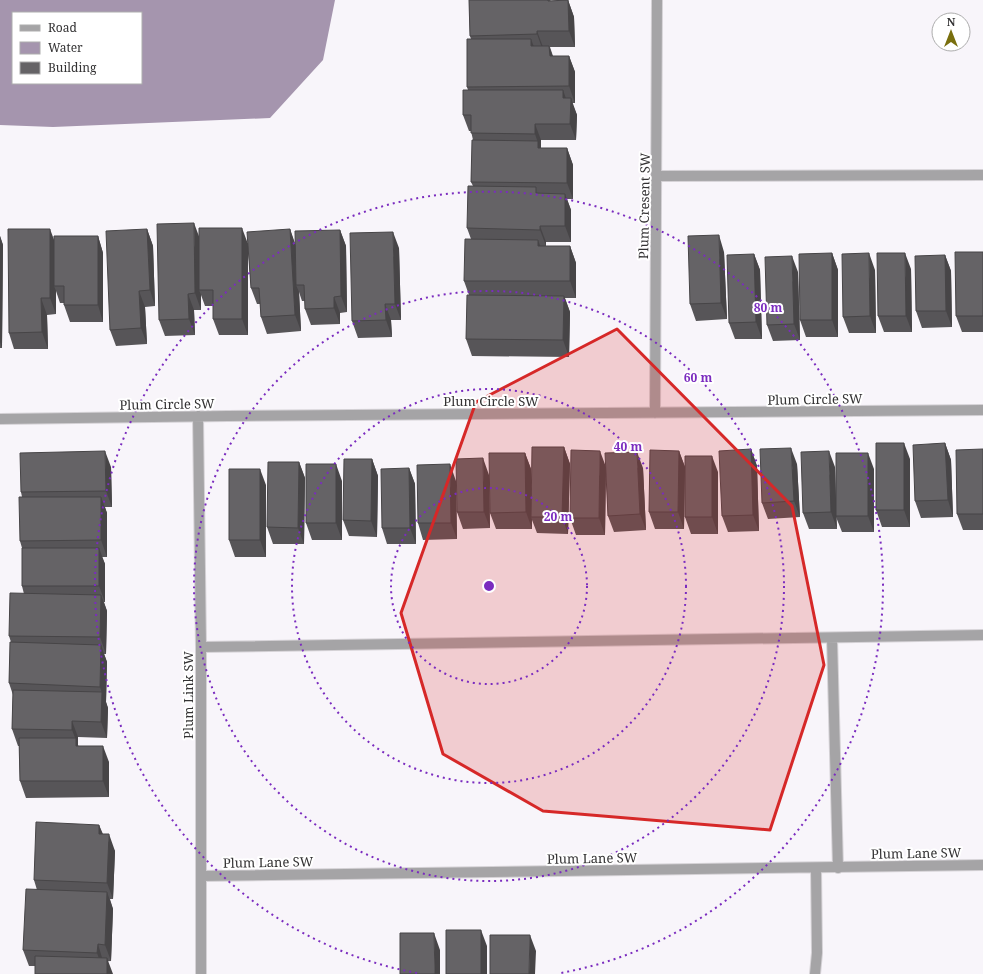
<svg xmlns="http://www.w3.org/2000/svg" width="983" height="974" font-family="'Noto Serif',serif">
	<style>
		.water { fill: #a595ae; fill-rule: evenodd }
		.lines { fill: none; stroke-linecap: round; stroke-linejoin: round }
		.lane-casing { stroke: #d5d2d6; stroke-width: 12 }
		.street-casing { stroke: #d5d2d6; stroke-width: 12 }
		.lane { stroke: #a5a4a6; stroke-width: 10 }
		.street { stroke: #a5a4a6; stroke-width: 10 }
		.wall { fill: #575558 }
		.shaded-wall { fill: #474547 }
		.building { fill: #656366; stroke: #474547 }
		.marked { fill: #d62828; fill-opacity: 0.2; stroke: #d62828; stroke-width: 3; stroke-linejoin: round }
		.ring { fill: none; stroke: #7b2cbf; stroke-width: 2; stroke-dasharray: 2 4 }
		.labels { text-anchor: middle; stroke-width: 4; stroke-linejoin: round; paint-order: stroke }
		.street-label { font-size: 13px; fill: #333233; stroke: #fff }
		.centre { fill: #7b2cbf; stroke: #fff; stroke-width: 2 }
		.ring-label { font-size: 12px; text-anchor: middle; font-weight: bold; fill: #7b2cbf; stroke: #fff; stroke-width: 4; stroke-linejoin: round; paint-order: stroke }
	</style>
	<rect width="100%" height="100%" fill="#f8f5fa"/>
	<path class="water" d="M0,0H335L323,60L270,118L53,127L0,125ZM13,13H141V83H13Z"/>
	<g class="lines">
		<defs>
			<path id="lane" d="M657,176L983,175
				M832,638L838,868
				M201,647L983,635"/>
			<path id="street" d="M655,413L657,0
				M198,416L201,647V974
				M0,419L228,416L983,410
				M201,876L983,865
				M815,974L817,953L816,868"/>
		</defs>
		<use href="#lane" class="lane-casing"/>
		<use href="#street" class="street-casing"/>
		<use href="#lane" class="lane"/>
		<use href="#street" class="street"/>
	</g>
	<path class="wall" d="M469,0H550L551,1L568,0L574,17L575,47H550L553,56H569L575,72V103H572L577,115L576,140H541V148H567L573,165V199H567L571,210V242H546V246H570L576,263V298H565L570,312L569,357L472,356L466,339L469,295L464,281L471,239L467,228L473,186L471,182L473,140L471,131H469L463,115L468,90L467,87L471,39L470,36Z
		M147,229L153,246L155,306L145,307L147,344L116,346L110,330Z
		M290,229L295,245L340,230L346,246L347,312L340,313V324L311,325L305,309V301H302L299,292L301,331L267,334L261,317L260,304H257L251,288L248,248V335H219L213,319V306H205L201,295V310H194L195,335L165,336L159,320L199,237L248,243Z
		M0,236L3,245L2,348H0Z
		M98,236L103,253V322H70L64,305V303H60L56,291V314L47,315L48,349H14L9,333L54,241Z
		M399,248L401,320H391L392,337L358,338L352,321Z
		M724,252L727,319L696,321L690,304Z
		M983,252V332H962L956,316Z
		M832,253L838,270V337H806L800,320Z
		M754,254L760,270L762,339H735L729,323Z
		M945,255L951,271L952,327L922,328L916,311Z
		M911,269L912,332H884L878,316Z
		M875,270L876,333H849L843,317Z
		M798,272L800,340L773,341L767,325Z
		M945,443L951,460L953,517L921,518L915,501Z
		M564,447L570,464L568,534L537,533L532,520V529H496L490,513L525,453L531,469V488Z
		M751,449L757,466L759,531L728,532L722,516Z
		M983,449V530H963L957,514Z
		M679,451L685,467L684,529H655L649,512Z
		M372,459L378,476L377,537L349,536L343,520Z
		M910,459V527H882L876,510Z
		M299,462L305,478L304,544H273L267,527Z
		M797,464L800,517L768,519L762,503Z
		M606,466L643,468L646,530L614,532L608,516L606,469L605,535H576L570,518Z
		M111,467L112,507H105L107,513V557H102L105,564V602H104L107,611L106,654H104L107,662L106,702L108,708L107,738L78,737V746L109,762V797L26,798L20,781L19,746H18L12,729L13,695L9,683L11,642L9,636L24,594L22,586V548L20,541L22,497L21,492Z
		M835,467L836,507L874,469V532H842L836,517L837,529H809L803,513Z
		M409,468L415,484L416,544H387L382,528Z
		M718,472V534H691L685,517Z
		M489,475L490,528L463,529L457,512Z
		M342,481V540H312L306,523Z
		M456,481L457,539L423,540L418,523Z
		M266,485V557H235L229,540Z
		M99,825L103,834L115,851L113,899H110L113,909L111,961L35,966H29L23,950L37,890L34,880Z"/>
	<path class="shaded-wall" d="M568,0L574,17L575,47L569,31Z
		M537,31L543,47V51L537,34Z
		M531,39L537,55L531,46Z
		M549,46L555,63L550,56Z
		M569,56L575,72V103L569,86Z
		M563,90L569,107L563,98Z
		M571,98L577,115L576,140L570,124Z
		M535,124L541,140V148H538V143L535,134Z
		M567,148L573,165V199L567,183Z
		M565,194L571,210V242L565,226Z
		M194,223L200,239L199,290L201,295V310L195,293Z
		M540,226L546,242V246L540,230Z
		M242,228L248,244V335L242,319Z
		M50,229L56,245L54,286L56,291V314L50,298Z
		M147,229L153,246L155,306L150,290Z
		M290,229L296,246V285L299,292L301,331L295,315Z
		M340,230L346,246L347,312L341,296Z
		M393,232L399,248L401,320L395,304Z
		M719,235L724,252L727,319L721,303Z
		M0,236L3,245L2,348L0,342Z
		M98,236L103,253V322L98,305Z
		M538,240L544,256L538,246Z
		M570,246L576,263V298L570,281Z
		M832,253L838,270V337L832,320Z
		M869,253L875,270L876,333L870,316Z
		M905,253L911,269L912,332L906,316Z
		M754,254L760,270L762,339L756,322Z
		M945,255L951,271L952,327L946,311Z
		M792,256L798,272L800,340L794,324Z
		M139,291L145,307L147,344L141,328Z
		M188,294L194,310L195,335L189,319Z
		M564,296L570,312L569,357L563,340Z
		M334,297L340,313V324L334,308Z
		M41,298L47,315L48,349L42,332Z
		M385,304L391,320L392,337L386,320Z
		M904,443L910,459V527L904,510Z
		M945,443L951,460L953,517L948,500Z
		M564,447L570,464L568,534L562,517Z
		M791,448L797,464L800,517L794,501Z
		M751,449L757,466L759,531L753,515Z
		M105,451L111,467L112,507L106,491Z
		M600,451L606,467L605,535L599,518Z
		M679,451L685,467L684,529L678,512Z
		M829,451L835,467L837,529L831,512Z
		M637,452L643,468L646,530L640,514Z
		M525,453L531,469L532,517H531L532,520V529L526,512Z
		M868,453L874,469V532L868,516Z
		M712,456L718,472V534L712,517Z
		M483,458L489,475L490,528L484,512Z
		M372,459L378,476L377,537L371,521Z
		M299,462L305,478L304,544L298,528Z
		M336,464L342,481V540L336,523Z
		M450,464L456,481L457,539L451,523Z
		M409,468L415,484L416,544L410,528Z
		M260,469L266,485V557L260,540Z
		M101,497L107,513V557L101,540Z
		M99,548L105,564V602L99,586Z
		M101,595L107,611L106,654L100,637Z
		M101,645L107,662L106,702L108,708L107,738L101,722L102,693L100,687Z
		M72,721L78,737V745L82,754L76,746V740L72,730Z
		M103,746L109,762V797L103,781Z
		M99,825L105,841L99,834Z
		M109,834L115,851L113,899L107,883Z
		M107,892L113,909L111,961L105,945Z
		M481,930L487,946V974H481Z
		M434,933L440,950V974H435Z
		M530,935L536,951L535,974H529Z
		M98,944L103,961V970L97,953Z
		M107,958L113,974H107Z"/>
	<path class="building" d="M469,0H548V1L568,0L569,31H537V34L470,36Z
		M467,39H531V46H549L550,56H569V86L467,87Z
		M463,90H563V98H571L570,124H535V134L471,133V115H463Z
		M472,140L538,141V148H567V183L471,182Z
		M468,186L536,187V193L565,194V226H540V230L467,228Z
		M194,223L195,293L188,294L189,319L159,320L157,224Z
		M199,228H242V319H213V290H199Z
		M8,229H50V298H41L42,332L9,333Z
		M147,229L150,290L139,291L141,328L110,330L106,231Z
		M290,229L295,315L261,317L259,288H251L247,232Z
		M340,230L341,296L334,297V308L305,309L304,285H296L295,231Z
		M393,232L395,304H385L386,320L352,321L350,233Z
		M719,235L721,303L690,304L688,236Z
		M54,236H98V305H64V286H54Z
		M465,239L538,240V246H570V281H464Z
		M955,252H983V316H956Z
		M832,253V320H800L799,254Z
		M869,253L870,316L843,317L842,254Z
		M877,253H905L906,316H878Z
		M754,254L756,322L729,323L727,255Z
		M945,255L946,311H916L915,256Z
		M792,256L794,324L767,325L765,257Z
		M467,295L564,296L563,340L466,339Z
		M876,443H904V510H876Z
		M945,443L948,500L915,501L913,445Z
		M532,447H564L562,517H531Z
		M791,448L794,501L762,503L760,449Z
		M751,449L753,515L722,516L719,451Z
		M983,449V514H957L956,450Z
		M571,450L600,451L599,518H570Z
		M650,450L679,451L678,512H649Z
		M105,451L106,491L21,492L20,453Z
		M829,451L831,512L803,513L801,452Z
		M637,452L640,514L608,516L605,453Z
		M489,453H525L526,512L490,513Z
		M836,453H868V516H836Z
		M685,456H712V517H685Z
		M483,458L484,512H457L456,459Z
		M344,459H372L371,521L343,520Z
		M268,462H299L298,528L267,527Z
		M306,464H336V523H306Z
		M450,464L451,523H418L417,465Z
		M409,468L410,528H382L381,469Z
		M229,469H260V540H229Z
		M19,497H101V540L20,541Z
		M22,548H99V586H22Z
		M10,593L101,595L100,637L9,636Z
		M10,642L101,645L100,687L9,683Z
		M13,690L102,692L101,722L72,721V730L12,729Z
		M19,738H76V746H103V781H20Z
		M36,822L99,825V834H109L107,883L34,880Z
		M26,889L107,892L105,945L98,944L97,953L23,950Z
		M446,930H481V974H446Z
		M400,933H434L435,974H400Z
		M490,935H530L529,974H490Z
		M35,956L107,958V974H35Z"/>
	<path class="marked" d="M617,329L792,506L824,665L770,830L543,811L443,754L401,613L476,402Z"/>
	<g class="ring">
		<circle cx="489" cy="586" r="98"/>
		<circle cx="489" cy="586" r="197"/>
		<circle cx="489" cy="586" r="295"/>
		<path d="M417 973A394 394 0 1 1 561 973"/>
	</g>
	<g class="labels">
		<g class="street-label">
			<text transform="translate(644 206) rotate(-89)" y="5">Plum Cresent SW</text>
			<text transform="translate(815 399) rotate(-1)" y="5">Plum Circle SW</text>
			<text x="491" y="406">Plum Circle SW</text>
			<text transform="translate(167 404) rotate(-1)" y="5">Plum Circle SW</text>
			<text transform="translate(188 695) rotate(-90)" y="5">Plum Link SW</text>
			<text transform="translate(916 853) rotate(-1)" y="5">Plum Lane SW</text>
			<text transform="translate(592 858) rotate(-1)" y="5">Plum Lane SW</text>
			<text transform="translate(268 862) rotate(-1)" y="5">Plum Lane SW</text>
		</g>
	</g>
	<circle cx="489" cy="586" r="6" class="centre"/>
	<g class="ring-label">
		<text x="768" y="312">80 m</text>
		<text x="698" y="382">60 m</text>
		<text x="628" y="451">40 m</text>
		<text x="558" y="521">20 m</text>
	</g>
	<rect x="12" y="12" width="130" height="72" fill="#ffffff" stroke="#adadad"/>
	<rect x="20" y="25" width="20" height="6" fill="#a5a4a6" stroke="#adadad"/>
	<text x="48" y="32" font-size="12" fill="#333233">Road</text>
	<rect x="20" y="42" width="20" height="12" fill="#a595ae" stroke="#adadad"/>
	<text x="48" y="52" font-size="12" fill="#333233">Water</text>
	<rect x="20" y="62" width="20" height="12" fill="#656366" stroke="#adadad"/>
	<text x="48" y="72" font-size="12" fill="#333233">Building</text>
	<g transform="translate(951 32)"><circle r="19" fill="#ffffff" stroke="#adadad"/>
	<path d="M0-3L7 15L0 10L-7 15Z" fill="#796f0e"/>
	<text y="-6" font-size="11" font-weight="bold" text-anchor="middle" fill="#333233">N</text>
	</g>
</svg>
